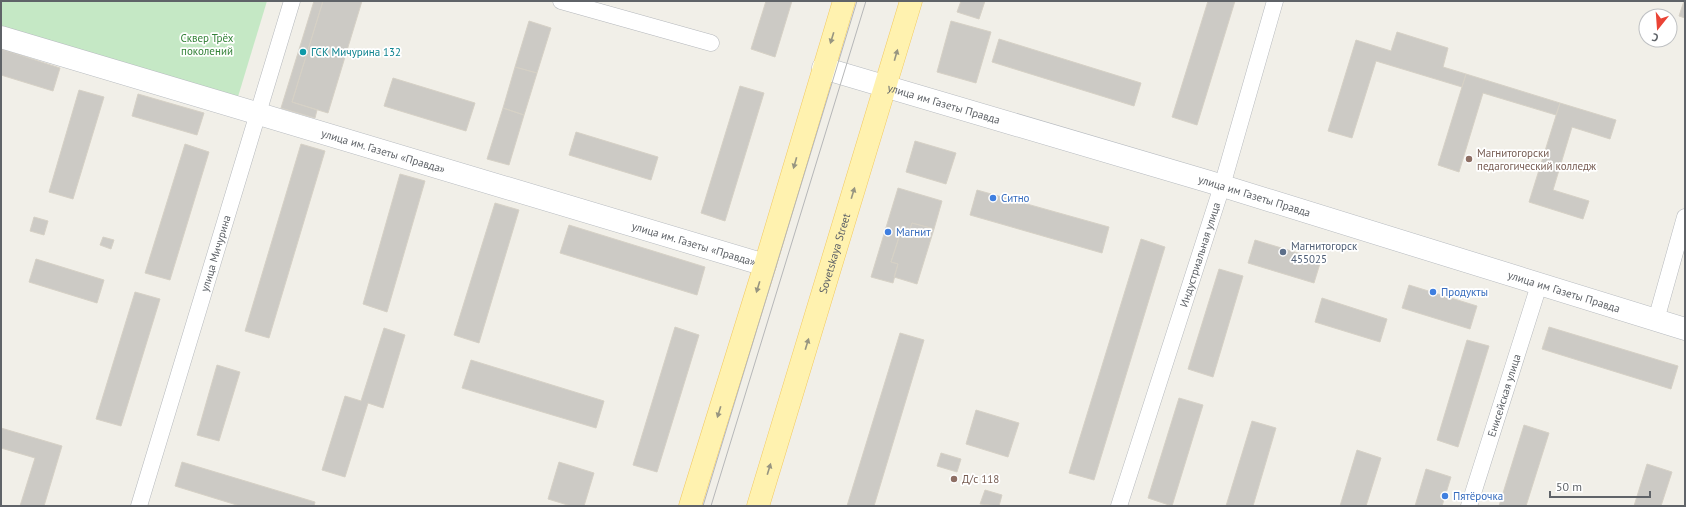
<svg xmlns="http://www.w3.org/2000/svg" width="1686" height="507" font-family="'PT Sans',sans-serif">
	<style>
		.green { fill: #c5e8c5 }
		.building { fill: #cccac5; stroke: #d6d1c6 }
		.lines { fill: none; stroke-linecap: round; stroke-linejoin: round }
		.street-casing { stroke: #b5b8bc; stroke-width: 17 }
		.secondary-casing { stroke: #b6babf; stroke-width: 23 }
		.primary-casing { stroke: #f2c960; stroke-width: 23 }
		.street { stroke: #fff; stroke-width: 16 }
		.secondary { stroke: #fff; stroke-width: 22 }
		.primary { stroke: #fff2af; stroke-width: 22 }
		.tram { stroke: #b6b7b8; stroke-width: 1 }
		.oneway { fill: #979581 }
		.culture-dot { fill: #0f9aa8; stroke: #fff; stroke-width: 1.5 }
		.education-dot { fill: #8d6e63; stroke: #fff; stroke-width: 1.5 }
		.shop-dot { fill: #3f7fe0; stroke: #fff; stroke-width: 1.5 }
		.service-dot { fill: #5c6f8a; stroke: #fff; stroke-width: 1.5 }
		.labels { text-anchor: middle; stroke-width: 3.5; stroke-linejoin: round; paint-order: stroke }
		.park-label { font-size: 11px; fill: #348238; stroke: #fff }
		.culture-label { font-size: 11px; fill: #0d838f; stroke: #fff; text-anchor: start }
		.street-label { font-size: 11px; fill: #5f6368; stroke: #fff }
		.education-label { font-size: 11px; fill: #785e54; stroke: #fff; text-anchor: start }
		.shop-label { font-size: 11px; fill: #366cbe; stroke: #fff; text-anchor: start }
		.service-label { font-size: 11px; fill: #4e5e75; stroke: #fff; text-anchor: start }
	</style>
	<rect width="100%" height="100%" fill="#f1efe8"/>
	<path class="green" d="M1,1H267L237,100L1,27Z"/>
	<path class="building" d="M314,1H323L292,102L317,110L315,118L281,108Z
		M323,1H362L328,113L292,102Z
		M766,1H792L775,57L751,49Z
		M961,1H985L979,19L957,12Z
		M1208,1H1235L1197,125L1172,117Z
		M1684,1H1685V18L1679,16Z
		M529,21L551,28L537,73L515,67Z
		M951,21L991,32L976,83L937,72Z
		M1397,32L1448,48L1443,67L1466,74L1462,87L1376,61L1352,138L1328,131L1356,40L1391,51Z
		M999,39L1141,83L1134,106L992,62Z
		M1,49L60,68L53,91L1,75Z
		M515,67L537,73L524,115L503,108Z
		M1466,74L1560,103L1556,115L1483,93L1459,172L1438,165Z
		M393,78L475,103L466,131L384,106Z
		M740,86L764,93L725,221L701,213Z
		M79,90L104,97L73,199L49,192Z
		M138,94L204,113L197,135L132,116Z
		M1560,103L1616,120L1610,139L1572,127L1553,190L1589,201L1583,219L1529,202Z
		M503,108L524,115L509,165L487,159Z
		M576,132L658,157L651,180L569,155Z
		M915,141L956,153L946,184L906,172Z
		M185,144L209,152L170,280L145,273Z
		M301,144L325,151L269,338L245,331Z
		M400,174L425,181L387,312L363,304Z
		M898,188L942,201L934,229L912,223L907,237L900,234L891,262L898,264L893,283L871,277Z
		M977,190L1109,227L1102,253L970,215Z
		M495,203L519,210L479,343L454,335Z
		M34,217L48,221L44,235L30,231Z
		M912,223L934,229L917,284L894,277L898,264L891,262L900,234L907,237Z
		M569,225L705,267L697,295L560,253Z
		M103,237L114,240L111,249L100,245Z
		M1141,239L1165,247L1094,480L1069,473Z
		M1255,240L1321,260L1314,283L1248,263Z
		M36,259L104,280L97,303L29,282Z
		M1219,269L1243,276L1213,377L1188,369Z
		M1409,285L1477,306L1470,329L1402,308Z
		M135,292L160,299L121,426L96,419Z
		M1322,298L1387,319L1380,342L1315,322Z
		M675,327L699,335L657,472L633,465Z
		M1549,327L1678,366L1671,389L1542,349Z
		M384,328L405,335L383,408L368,403L345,477L322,470L345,396L361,401Z
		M900,333L924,340L874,506H847Z
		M1467,340L1489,346L1458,447L1437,440Z
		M471,360L604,401L596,428L462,388Z
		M217,365L240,372L219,441L197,435Z
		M1179,398L1203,405L1172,506L1148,498Z
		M976,410L1019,423L1008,457L966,444Z
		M1252,421L1276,428L1253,506H1226Z
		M1524,425L1549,433L1526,506H1499Z
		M1,428L62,446L44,506H20L35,458L1,448Z
		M1357,450L1381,458L1366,506H1340Z
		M941,453L961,459L957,472L937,466Z
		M182,462L315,502L314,506H240L175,486Z
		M559,462L594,473L584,506H571L548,499Z
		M1647,464L1672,472L1661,506H1634Z
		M1426,469L1451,477L1442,506H1415Z
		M985,490L1002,495L999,506L980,504Z"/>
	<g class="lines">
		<defs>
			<g id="street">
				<path d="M561,1L711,43"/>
				<path d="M1656,320L1685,217"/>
				<path id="s1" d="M139,506L292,1"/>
				<path id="s2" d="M1119,506L1222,186L1275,1"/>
				<path id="s3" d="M1469,506L1539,285"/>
			</g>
			<g id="secondary">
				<path id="s4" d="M1,37L765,265"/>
				<path id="s5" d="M823,68L1210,182L1685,329"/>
			</g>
			<g id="primary">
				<path d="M690,506L765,265L844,1"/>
				<path id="s6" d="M758,506L911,1"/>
			</g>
		</defs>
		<use href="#street" class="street-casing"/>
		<use href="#secondary" class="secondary-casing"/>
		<use href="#primary" class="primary-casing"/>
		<use href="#street" class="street"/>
		<use href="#secondary" class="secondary"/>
		<use href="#primary" class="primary"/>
		<path class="tram" d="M703,506L857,1
			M711,506L866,1"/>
	</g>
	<defs><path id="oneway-solid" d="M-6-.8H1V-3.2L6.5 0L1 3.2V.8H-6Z"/></defs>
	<g class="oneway">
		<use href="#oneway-solid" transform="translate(832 38) rotate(107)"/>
		<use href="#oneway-solid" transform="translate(896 55) rotate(-74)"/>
		<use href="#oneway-solid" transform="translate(795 163) rotate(106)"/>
		<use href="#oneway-solid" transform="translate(853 193) rotate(-73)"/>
		<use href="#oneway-solid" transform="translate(758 287) rotate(107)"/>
		<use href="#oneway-solid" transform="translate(807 344) rotate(-73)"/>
		<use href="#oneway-solid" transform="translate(719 412) rotate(107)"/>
		<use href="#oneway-solid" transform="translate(769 469) rotate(-73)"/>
	</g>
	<circle class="culture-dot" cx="303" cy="52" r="4"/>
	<g class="education-dot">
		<circle cx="1469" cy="159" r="4"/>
		<circle cx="954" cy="479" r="4"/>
	</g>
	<g class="shop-dot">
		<circle cx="993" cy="198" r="4"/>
		<circle cx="888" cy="232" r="4"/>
		<circle cx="1433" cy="292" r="4"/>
		<circle cx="1445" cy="496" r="4"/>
	</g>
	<circle class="service-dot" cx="1283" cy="252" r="4"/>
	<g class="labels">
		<g class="park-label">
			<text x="207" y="42">Сквер Трёх<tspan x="207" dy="13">поколений</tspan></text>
		</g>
		<g class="culture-label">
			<text x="311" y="56">ГСК Мичурина 132</text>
		</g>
		<g class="street-label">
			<text dy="4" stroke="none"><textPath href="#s5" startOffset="126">улица им Газеты Правда</textPath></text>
			<text dy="4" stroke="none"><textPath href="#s4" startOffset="399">улица им. Газеты «Правда»</textPath></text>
			<text dy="4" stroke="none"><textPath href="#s5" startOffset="450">улица им Газеты Правда</textPath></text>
			<text dy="4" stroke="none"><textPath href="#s4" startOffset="723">улица им. Газеты «Правда»</textPath></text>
			<text dy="4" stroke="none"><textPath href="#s6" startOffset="264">Sovetskaya Street</textPath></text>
			<text dy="4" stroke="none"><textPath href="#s1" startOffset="264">улица Мичурина</textPath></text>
			<text dy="4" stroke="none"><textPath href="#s2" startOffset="264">Индустриальная улица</textPath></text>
			<text dy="4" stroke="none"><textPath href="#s5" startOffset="774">улица им Газеты Правда</textPath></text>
			<text dy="4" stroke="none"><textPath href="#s3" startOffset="116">Енисейская улица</textPath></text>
		</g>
		<g class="education-label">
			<text x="1477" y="157">Магнитогорски<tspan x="1477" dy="13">педагогический колледж</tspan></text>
			<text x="962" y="483">Д/с 118</text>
		</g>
		<g class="shop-label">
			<text x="1001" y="202">Ситно</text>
			<text x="896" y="236">Магнит</text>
			<text x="1441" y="296">Продукты</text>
			<text x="1453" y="500">Пятёрочка</text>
		</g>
		<g class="service-label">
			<text x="1291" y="250">Магнитогорск<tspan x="1291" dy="13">455025</tspan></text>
		</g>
	</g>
	<rect width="1686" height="507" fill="none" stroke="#5f6368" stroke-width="4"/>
	<g transform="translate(1658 28) rotate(197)"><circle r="19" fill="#ffffff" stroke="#bfc1c3"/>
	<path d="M0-3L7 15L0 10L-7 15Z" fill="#ea4335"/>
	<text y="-6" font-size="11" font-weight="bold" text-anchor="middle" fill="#5f6368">С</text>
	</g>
	<path d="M1550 491v6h100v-6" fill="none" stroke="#5f6368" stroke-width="2"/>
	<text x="1556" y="491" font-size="12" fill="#5f6368" stroke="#ffffff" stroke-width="3" paint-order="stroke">50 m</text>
</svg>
